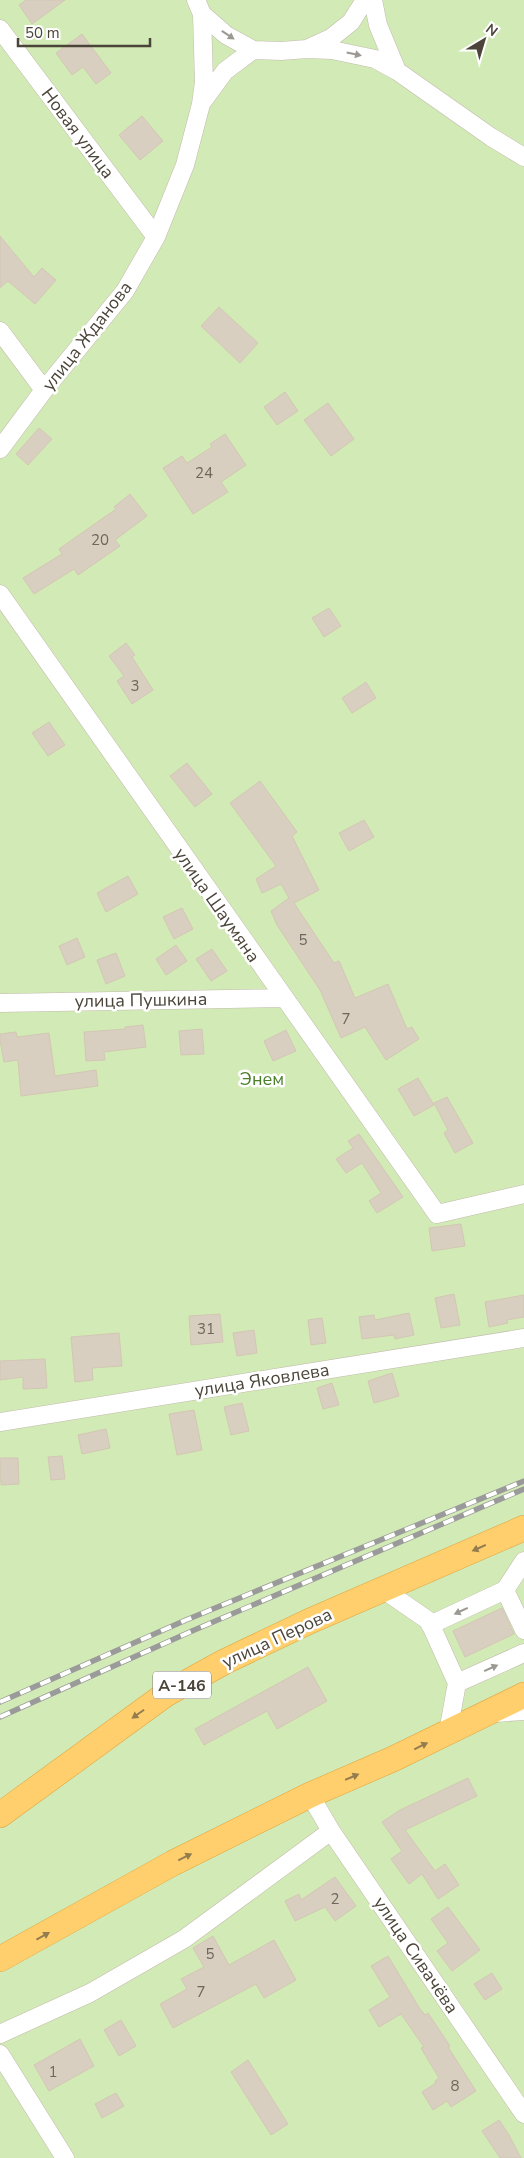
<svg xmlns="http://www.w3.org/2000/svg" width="524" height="2158" font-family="'Nunito Sans',sans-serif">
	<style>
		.green { fill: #d2eab5 }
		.building { fill: #d8cfc1; stroke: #d3c7b4 }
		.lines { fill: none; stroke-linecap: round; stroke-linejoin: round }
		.minor-casing { stroke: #c2bbae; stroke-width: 19 }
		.highway-casing { stroke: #e0a43c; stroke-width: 26 }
		.minor { stroke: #fff; stroke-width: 18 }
		.highway { stroke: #ffcf6e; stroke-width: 25 }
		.rail-casing { stroke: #9a9a9a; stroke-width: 5.5 }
		.rail { stroke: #fff; stroke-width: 4; stroke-dasharray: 11; stroke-linecap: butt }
		.oneway { fill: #9c9892 }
		.oneway2 { fill: #937c4e }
		.labels { text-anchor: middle; stroke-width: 5; stroke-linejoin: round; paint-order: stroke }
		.number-label { font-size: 15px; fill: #6e675b }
		.shield { fill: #fff; stroke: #817c74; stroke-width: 1 }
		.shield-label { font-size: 16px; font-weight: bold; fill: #4b4439 }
		.street-label { font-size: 18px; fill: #4b4439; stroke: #fff }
		.park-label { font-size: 18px; fill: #4a7f2a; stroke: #fff }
	</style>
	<rect width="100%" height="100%" fill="#f6f3ec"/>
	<path class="green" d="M0,0H524V2158H0Z"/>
	<path class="building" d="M26,0H65L32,24L19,5Z
		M82,34L111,73L96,84L83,67L72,75L56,53Z
		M142,116L163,141L140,160L119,135Z
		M0,236L34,277L42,268L56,280L35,304L8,281L0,288Z
		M219,307L258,343L240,363L201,326Z
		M285,392L298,411L277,425L264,407Z
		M328,403L354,439L331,456L304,420Z
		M39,428L52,439L28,465L16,454Z
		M225,434L246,465L221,482L228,492L193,514L163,468L182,456L187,463L212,447L210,444Z
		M130,494L147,516L115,540L120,546L78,575L74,569L34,594L23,578L62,554L59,549L116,509L114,507Z
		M329,608L341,626L324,637L312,618Z
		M126,643L135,655L132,657L153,690L132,704L117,681L124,676L109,656Z
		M366,682L376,698L352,713L342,698Z
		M49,722L65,745L48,756L32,733Z
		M187,763L212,794L195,807L170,776Z
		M260,781L297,832L292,836L319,890L294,903L334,963L339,961L355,998L388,984L407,1029L412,1027L419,1039L386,1060L365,1027L341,1038L320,990L277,925L271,911L289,898L281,884L262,893L256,879L276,866L230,803Z
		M364,820L374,837L349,851L339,833Z
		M128,876L138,894L106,912L97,893Z
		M182,908L193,929L174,939L163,917Z
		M77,938L85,957L67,965L59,946Z
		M176,945L187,961L166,975L156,959Z
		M212,949L227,971L211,981L196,959Z
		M116,953L125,976L106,984L97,960Z
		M143,1025L146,1047L104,1052L105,1060L86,1061L84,1032L125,1029V1027Z
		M202,1029L204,1054L181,1055L179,1031Z
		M286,1030L296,1051L273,1061L264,1041Z
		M16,1032L17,1037L49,1033L55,1076L96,1070L98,1086L21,1096L18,1060L4,1062L0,1040V1034Z
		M418,1078L434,1105L414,1116L398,1089Z
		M447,1097L473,1143L455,1153L444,1133L448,1130L434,1103Z
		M359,1134L403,1197L377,1213L369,1201L381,1193L362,1163L346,1173L336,1159L353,1148L348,1141Z
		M461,1224L465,1246L432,1251L429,1228Z
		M454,1294L460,1325L441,1328L435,1298Z
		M524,1295V1317L507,1320L508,1323L489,1327L485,1302Z
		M409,1313L414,1335L395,1339L394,1335L362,1339L359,1317L374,1315L375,1320Z
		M220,1314L223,1342L191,1345L189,1316Z
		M322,1318L326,1343L311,1345L308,1320Z
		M254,1330L257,1353L237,1356L233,1333Z
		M119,1333L122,1366L92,1368L93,1380L75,1382L71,1337Z
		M45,1359L47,1388L23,1389V1377L0,1380V1361Z
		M392,1373L399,1396L374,1403L368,1381Z
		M332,1383L339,1405L323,1409L317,1388Z
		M242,1403L249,1431L231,1435L224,1407Z
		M194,1410L202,1450L177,1455L169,1414Z
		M106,1429L110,1448L82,1454L78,1435Z
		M62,1456L65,1479L51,1480L48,1457Z
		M0,1458H18L19,1484L1,1485Z
		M502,1608L514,1634L465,1657L453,1631Z
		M308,1667L327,1701L277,1729L267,1711L204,1745L195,1729Z
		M468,1778L477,1796L405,1830L435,1871L445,1864L459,1885L438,1899L422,1874L409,1884L391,1859L402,1851L382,1822L400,1810Z
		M335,1877L356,1906L335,1921L325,1907L295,1921L285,1901L299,1894L301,1900Z
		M448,1907L480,1950L452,1971L437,1951L448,1943L431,1919Z
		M213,1936L229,1965L274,1940L296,1980L264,1998L256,1984L173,2028L160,2004L187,1989L181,1979L204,1967L193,1948Z
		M388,1956L420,2009L425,2015L428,2013L450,2046L448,2047L476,2091L451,2107L447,2101L433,2110L422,2092L436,2083L435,2081L439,2078L421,2048L424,2047L401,2014L379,2027L369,2010L390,1997L371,1966Z
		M492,1973L502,1989L485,2000L474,1984Z
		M121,2020L136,2046L119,2056L104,2030Z
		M80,2039L94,2066L49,2091L34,2065Z
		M248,2060L288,2124L271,2135L231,2072Z
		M116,2093L124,2106L102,2118L95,2104Z
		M499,2120L509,2135L521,2158H500L482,2131Z"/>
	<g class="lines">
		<defs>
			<path id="minor" d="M196,0L202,14L226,35L253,50L281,51L307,49L331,38L351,22L365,0
				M373,0L378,25L397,71
				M0,29L156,237
				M307,49L332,50L375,59L397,71L491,137L524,157
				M203,101L225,71L253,50
				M0,331L44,390
				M0,449L44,390L125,291L156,237L185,165L201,104L204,82L202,14
				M0,594L437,1214L524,1194
				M0,1003L283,998
				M0,1422L524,1338
				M384,1590L429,1621L457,1683L448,1732
				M505,1590L524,1630
				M430,1625L505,1590L524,1561
				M457,1683L524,1653
				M495,1713L524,1711
				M310,1795L331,1831L524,2114
				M0,2034L90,1993L184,1939L331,1831
				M0,2054L65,2158"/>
			<path id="highway" d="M0,1815L166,1694L224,1662L310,1621L524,1528
				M0,1959L173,1863L310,1795L393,1759L524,1695"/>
		</defs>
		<use href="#minor" class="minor-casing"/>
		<use href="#highway" class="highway-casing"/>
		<use href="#minor" class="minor"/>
		<use href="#highway" class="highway"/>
		<defs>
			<path id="rail" d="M0,1702L186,1620L524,1481
				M0,1717L192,1631L524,1489"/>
		</defs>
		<use href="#rail" class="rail-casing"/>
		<use href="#rail" class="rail"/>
	</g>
	<defs><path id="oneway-solid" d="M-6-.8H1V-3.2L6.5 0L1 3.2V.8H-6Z" transform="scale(1.25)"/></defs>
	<g class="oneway">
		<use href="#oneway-solid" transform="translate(228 35) rotate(34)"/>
		<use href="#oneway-solid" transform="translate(354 54) rotate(12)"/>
		<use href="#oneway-solid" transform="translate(461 1611) rotate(155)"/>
		<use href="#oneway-solid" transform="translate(491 1668) rotate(-24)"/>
	</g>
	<g class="oneway2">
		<use href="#oneway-solid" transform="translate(479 1548) rotate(156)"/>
		<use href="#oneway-solid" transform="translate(138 1714) rotate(145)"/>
		<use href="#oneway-solid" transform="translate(421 1746) rotate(-26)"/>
		<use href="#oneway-solid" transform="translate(352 1777) rotate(-23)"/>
		<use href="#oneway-solid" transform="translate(185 1857) rotate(-26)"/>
		<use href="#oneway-solid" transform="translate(43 1936) rotate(-29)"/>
	</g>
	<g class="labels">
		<g class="number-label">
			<text x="204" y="478">24</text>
			<text x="100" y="545">20</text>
			<text x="135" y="691">3</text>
			<text x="303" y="945">5</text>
			<text x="346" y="1024">7</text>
			<text x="206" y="1334">31</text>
			<text x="335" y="1904">2</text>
			<text x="210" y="1959">5</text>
			<text x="201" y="1997">7</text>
			<text x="53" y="2077">1</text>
			<text x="455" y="2091">8</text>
		</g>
		<rect class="shield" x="153" y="1671.5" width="58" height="27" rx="4"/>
		<g class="shield-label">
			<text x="182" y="1691">А-146</text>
		</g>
		<g class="street-label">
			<text transform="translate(78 133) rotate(53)" y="6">Новая улица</text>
			<text transform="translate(87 336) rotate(-52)" y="6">улица Жданова</text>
			<text transform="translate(217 905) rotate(55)" y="6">улица Шаумяна</text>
			<text transform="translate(141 1000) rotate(-1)" y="6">улица Пушкина</text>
			<text transform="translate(262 1380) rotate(-9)" y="6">улица Яковлева</text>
			<text transform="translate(277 1638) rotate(-25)" y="6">улица Перова</text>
			<text transform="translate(416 1955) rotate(56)" y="6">улица Сивачёва</text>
		</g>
		<g class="park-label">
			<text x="262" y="1085">Энем</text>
		</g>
	</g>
	<g transform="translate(484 40) rotate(38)" stroke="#ffffff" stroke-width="4" paint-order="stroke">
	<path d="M0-4L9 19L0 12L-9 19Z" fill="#4b4439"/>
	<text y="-8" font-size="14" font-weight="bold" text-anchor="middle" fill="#4b4439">N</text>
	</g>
	<path d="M18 38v8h132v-8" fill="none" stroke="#4b4439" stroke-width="2.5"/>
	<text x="25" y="38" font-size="15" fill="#4b4439" stroke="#ffffff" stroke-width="4" paint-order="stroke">50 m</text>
</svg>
